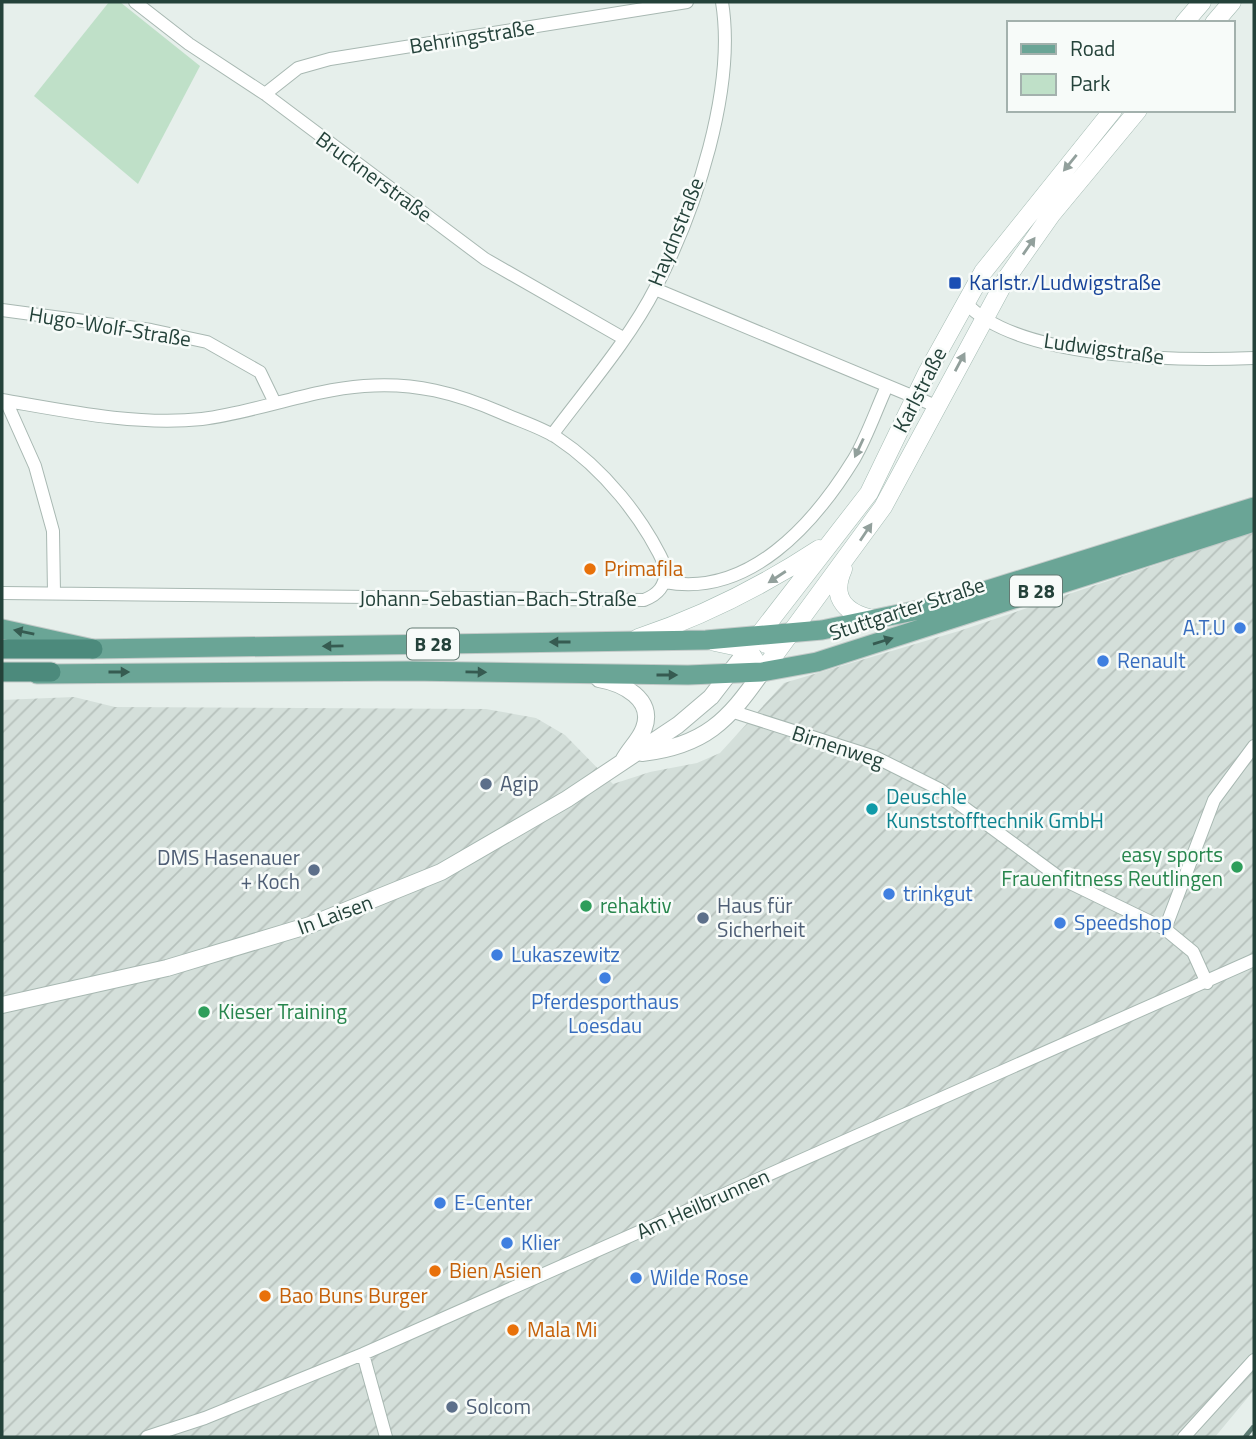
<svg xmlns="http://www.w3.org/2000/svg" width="1256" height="1439" font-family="'Titillium Web',sans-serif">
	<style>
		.industrial { fill: url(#industrial-furrows) }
		.green { fill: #bfe0c8 }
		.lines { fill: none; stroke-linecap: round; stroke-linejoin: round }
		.minor-casing { stroke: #a8b8b2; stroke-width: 14 }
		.tertiary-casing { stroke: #a8b8b2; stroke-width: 18 }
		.secondary-casing { stroke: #a4bbb3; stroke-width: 19 }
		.primary-casing { stroke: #c2cac8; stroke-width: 21 }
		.trunk-casing { stroke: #c2cac8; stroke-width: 21 }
		.minor { stroke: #fff; stroke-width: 12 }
		.tertiary { stroke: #fff; stroke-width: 16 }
		.secondary { stroke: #fff; stroke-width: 18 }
		.primary { stroke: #6aa596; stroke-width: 19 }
		.trunk { stroke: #4c8a7c; stroke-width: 19 }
		.rail { stroke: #5f7d75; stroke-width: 4.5; stroke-dasharray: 14 7; stroke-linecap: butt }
		.oneway { fill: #92a09c }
		.oneway2 { fill: #365b51 }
		.transit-dot { fill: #1a4fb4; stroke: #f7fbf9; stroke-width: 2.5 }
		.food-dot { fill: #e8710a; stroke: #f7fbf9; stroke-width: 2.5 }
		.shop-dot { fill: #3f7fe0; stroke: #f7fbf9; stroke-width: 2.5 }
		.service-dot { fill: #5c6f8a; stroke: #f7fbf9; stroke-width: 2.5 }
		.culture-dot { fill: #0f9aa8; stroke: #f7fbf9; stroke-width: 2.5 }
		.leisure-dot { fill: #2e9e5b; stroke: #f7fbf9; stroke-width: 2.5 }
		.labels { text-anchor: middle; stroke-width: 5; stroke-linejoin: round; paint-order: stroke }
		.shield { fill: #f7fbf9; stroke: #637a73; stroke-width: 2 }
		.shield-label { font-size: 19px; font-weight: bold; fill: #24423a }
		.street-label { font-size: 21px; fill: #24423a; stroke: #f7fbf9 }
		.transit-label { font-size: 21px; fill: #164399; stroke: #f7fbf9; text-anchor: start }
		.food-label { font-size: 21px; fill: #c56008; stroke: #f7fbf9; text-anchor: start }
		.shop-label { font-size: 21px; fill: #366cbe; stroke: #f7fbf9; text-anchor: start }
		.service-label { font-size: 21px; fill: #4e5e75; stroke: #f7fbf9; text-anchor: start }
		.culture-label { font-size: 21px; fill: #0d838f; stroke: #f7fbf9; text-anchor: start }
		.leisure-label { font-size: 21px; fill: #27864d; stroke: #f7fbf9; text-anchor: start }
	</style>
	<defs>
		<pattern id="industrial-furrows" width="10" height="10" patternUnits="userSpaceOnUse" patternTransform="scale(1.75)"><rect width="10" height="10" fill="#d4dfda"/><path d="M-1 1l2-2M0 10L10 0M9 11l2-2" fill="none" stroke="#b6c1bc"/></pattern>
	</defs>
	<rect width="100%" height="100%" fill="#e6efeb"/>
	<path class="industrial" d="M1254,532V1390L1215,1437H2V700L74,697L115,707L486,709L536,718L565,735L613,784L650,772L697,763L720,753L784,683L959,631Z"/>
	<path class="green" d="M109,2H120L200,66L138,184L34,96Z"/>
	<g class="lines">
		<defs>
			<path id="minor" d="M135,2L189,44L265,94L485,259L623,338
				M265,94L298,68L330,59L687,2
				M655,289L936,406
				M965,302C1016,360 1181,361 1254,358
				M2,310L151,330L207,342L260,372L275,403
				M2,400C66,411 137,426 202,419C257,412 309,390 364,386C415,382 456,393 502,413C520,421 540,427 556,437C603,468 644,518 667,570C664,587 659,594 644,600L2,593
				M6,401L35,466L53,531L54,593
				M552,435C587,388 629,340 656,287C696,209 736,89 722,2
				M665,582C749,598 814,524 854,459C867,437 876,410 887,386
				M734,712L875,757L939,789L1060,878L1165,929L1193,952L1207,983
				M1165,929L1214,800L1254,746
				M363,1354L386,1437
				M147,1437L205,1418L363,1354L1254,960
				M1184,1437L1254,1360"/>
			<path id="tertiary" d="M599,679C622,683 655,699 644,728C640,740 629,749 623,761
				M642,753C704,746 728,721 762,672
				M2,1005L167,968L310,925L441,872L567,799L678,725L711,697L755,640"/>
			<path id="secondary" d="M1184,23L1202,2
				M1214,23L1232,2
				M843,569C829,600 848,615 878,620
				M638,638C704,616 761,587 819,549
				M715,642L748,649L762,672L883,507L1006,279L1051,215L1138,110
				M766,644L759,635L869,493L928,371L983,272L1113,110"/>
			<path id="primary" d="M2,629L93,649L706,640L822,630L933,607L1254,507
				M37,674L408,671L688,675L762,672L817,662L1254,522"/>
			<path id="trunk" d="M2,649H93
				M2,672H51"/>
		</defs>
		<use href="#minor" class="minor-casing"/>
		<use href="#tertiary" class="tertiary-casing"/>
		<use href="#secondary" class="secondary-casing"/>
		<use href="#primary" class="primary-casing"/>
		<use href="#trunk" class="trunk-casing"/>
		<use href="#minor" class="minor"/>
		<use href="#tertiary" class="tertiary"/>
		<use href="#secondary" class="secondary"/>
		<use href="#primary" class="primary"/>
		<use href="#trunk" class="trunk"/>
		<path class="rail" d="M1245,1437L1254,1426"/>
	</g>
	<defs><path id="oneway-solid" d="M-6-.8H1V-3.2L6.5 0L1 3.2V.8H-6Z" transform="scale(1.75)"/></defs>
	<g class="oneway">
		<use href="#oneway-solid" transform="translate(1070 163) rotate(129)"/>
		<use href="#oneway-solid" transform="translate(1029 246) rotate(-55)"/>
		<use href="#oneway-solid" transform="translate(960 362) rotate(-62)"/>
		<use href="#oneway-solid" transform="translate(859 448) rotate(115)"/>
		<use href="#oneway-solid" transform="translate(866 532) rotate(-56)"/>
		<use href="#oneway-solid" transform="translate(777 577) rotate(147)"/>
	</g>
	<g class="oneway2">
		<use href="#oneway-solid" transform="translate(24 632) rotate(-169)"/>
		<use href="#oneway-solid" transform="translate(883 641) rotate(-17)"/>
		<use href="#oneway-solid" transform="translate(560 642) rotate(180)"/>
		<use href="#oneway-solid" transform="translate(333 646) rotate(179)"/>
		<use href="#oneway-solid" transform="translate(119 672)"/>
		<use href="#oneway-solid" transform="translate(476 672) rotate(1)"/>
		<use href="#oneway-solid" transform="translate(667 675)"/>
	</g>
	<rect class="transit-dot" x="948" y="276" width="14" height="14" rx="3.5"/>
	<g class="food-dot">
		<circle cx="590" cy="569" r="7"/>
		<circle cx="435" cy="1271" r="7"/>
		<circle cx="265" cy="1296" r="7"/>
		<circle cx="513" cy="1330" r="7"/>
	</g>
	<g class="shop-dot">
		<circle cx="1240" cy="628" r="7"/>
		<circle cx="1103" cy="661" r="7"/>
		<circle cx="889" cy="894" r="7"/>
		<circle cx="1060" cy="923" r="7"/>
		<circle cx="497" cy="955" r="7"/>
		<circle cx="605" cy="978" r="7"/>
		<circle cx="440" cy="1203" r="7"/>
		<circle cx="507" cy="1243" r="7"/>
		<circle cx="636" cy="1278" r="7"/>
	</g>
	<g class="service-dot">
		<circle cx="486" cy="784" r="7"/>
		<circle cx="314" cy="870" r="7"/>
		<circle cx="703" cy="918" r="7"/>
		<circle cx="452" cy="1407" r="7"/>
	</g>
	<circle class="culture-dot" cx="872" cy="809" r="7"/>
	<g class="leisure-dot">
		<circle cx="1237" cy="867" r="7"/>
		<circle cx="586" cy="906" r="7"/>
		<circle cx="204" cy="1012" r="7"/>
	</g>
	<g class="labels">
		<g class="shield">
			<rect x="1010" y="575.5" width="52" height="31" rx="5"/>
			<rect x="407" y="628.5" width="52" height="31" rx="5"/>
		</g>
		<g class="shield-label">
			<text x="1036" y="598">B 28</text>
			<text x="433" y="651">B 28</text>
		</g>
		<g class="street-label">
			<text transform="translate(472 37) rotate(-9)" y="7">Behringstraße</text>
			<text transform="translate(374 177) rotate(36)" y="7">Brucknerstraße</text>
			<text transform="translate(676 232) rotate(-68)" y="7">Haydnstraße</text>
			<text transform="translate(110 327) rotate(9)" y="7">Hugo-Wolf-Straße</text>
			<text transform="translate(1104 349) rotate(8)" y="7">Ludwigstraße</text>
			<text transform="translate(920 390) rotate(-63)" y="7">Karlstraße</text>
			<text x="498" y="606">Johann-Sebastian-Bach-Straße</text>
			<text transform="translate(907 609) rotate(-18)" y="7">Stuttgarter Straße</text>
			<text transform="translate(838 747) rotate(18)" y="7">Birnenweg</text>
			<text transform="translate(335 915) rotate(-20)" y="7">In Laisen</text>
			<text transform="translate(703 1204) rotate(-24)" y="7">Am Heilbrunnen</text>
		</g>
		<g class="transit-label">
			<text x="969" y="290">Karlstr./Ludwigstraße</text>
		</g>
		<g class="food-label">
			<text x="604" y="576">Primafila</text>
			<text x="449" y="1278">Bien Asien</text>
			<text x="279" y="1303">Bao Buns Burger</text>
			<text x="527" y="1337">Mala Mi</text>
		</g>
		<g class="shop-label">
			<text x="1226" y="635" text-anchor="end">A.T.U</text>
			<text x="1117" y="668">Renault</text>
			<text x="903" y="901">trinkgut</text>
			<text x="1074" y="930">Speedshop</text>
			<text x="511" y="962">Lukaszewitz</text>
			<text x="605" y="1009" text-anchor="middle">Pferdesporthaus<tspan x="605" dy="24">Loesdau</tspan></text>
			<text x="454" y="1210">E-Center</text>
			<text x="521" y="1250">Klier</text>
			<text x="650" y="1285">Wilde Rose</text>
		</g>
		<g class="service-label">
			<text x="500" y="791">Agip</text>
			<text x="300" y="865" text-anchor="end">DMS Hasenauer<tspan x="300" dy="24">+ Koch</tspan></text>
			<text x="717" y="913">Haus für<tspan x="717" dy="24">Sicherheit</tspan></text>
			<text x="466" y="1414">Solcom</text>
		</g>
		<g class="culture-label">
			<text x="886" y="804">Deuschle<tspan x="886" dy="24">Kunststofftechnik GmbH</tspan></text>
		</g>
		<g class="leisure-label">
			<text x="1223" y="862" text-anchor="end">easy sports<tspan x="1223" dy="24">Frauenfitness Reutlingen</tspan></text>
			<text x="600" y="913">rehaktiv</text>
			<text x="218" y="1019">Kieser Training</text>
		</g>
	</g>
	<rect width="1256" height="1439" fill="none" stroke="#24423a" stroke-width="7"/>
	<rect x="1007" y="21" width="228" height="91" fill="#f7fbf9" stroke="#a3b1ad" stroke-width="2"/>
	<rect x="1021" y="44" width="35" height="10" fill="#6aa596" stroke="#a3b1ad" stroke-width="2"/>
	<text x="1070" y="56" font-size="21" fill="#24423a">Road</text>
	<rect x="1021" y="74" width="35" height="21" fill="#bfe0c8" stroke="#a3b1ad" stroke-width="2"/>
	<text x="1070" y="91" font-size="21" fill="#24423a">Park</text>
</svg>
